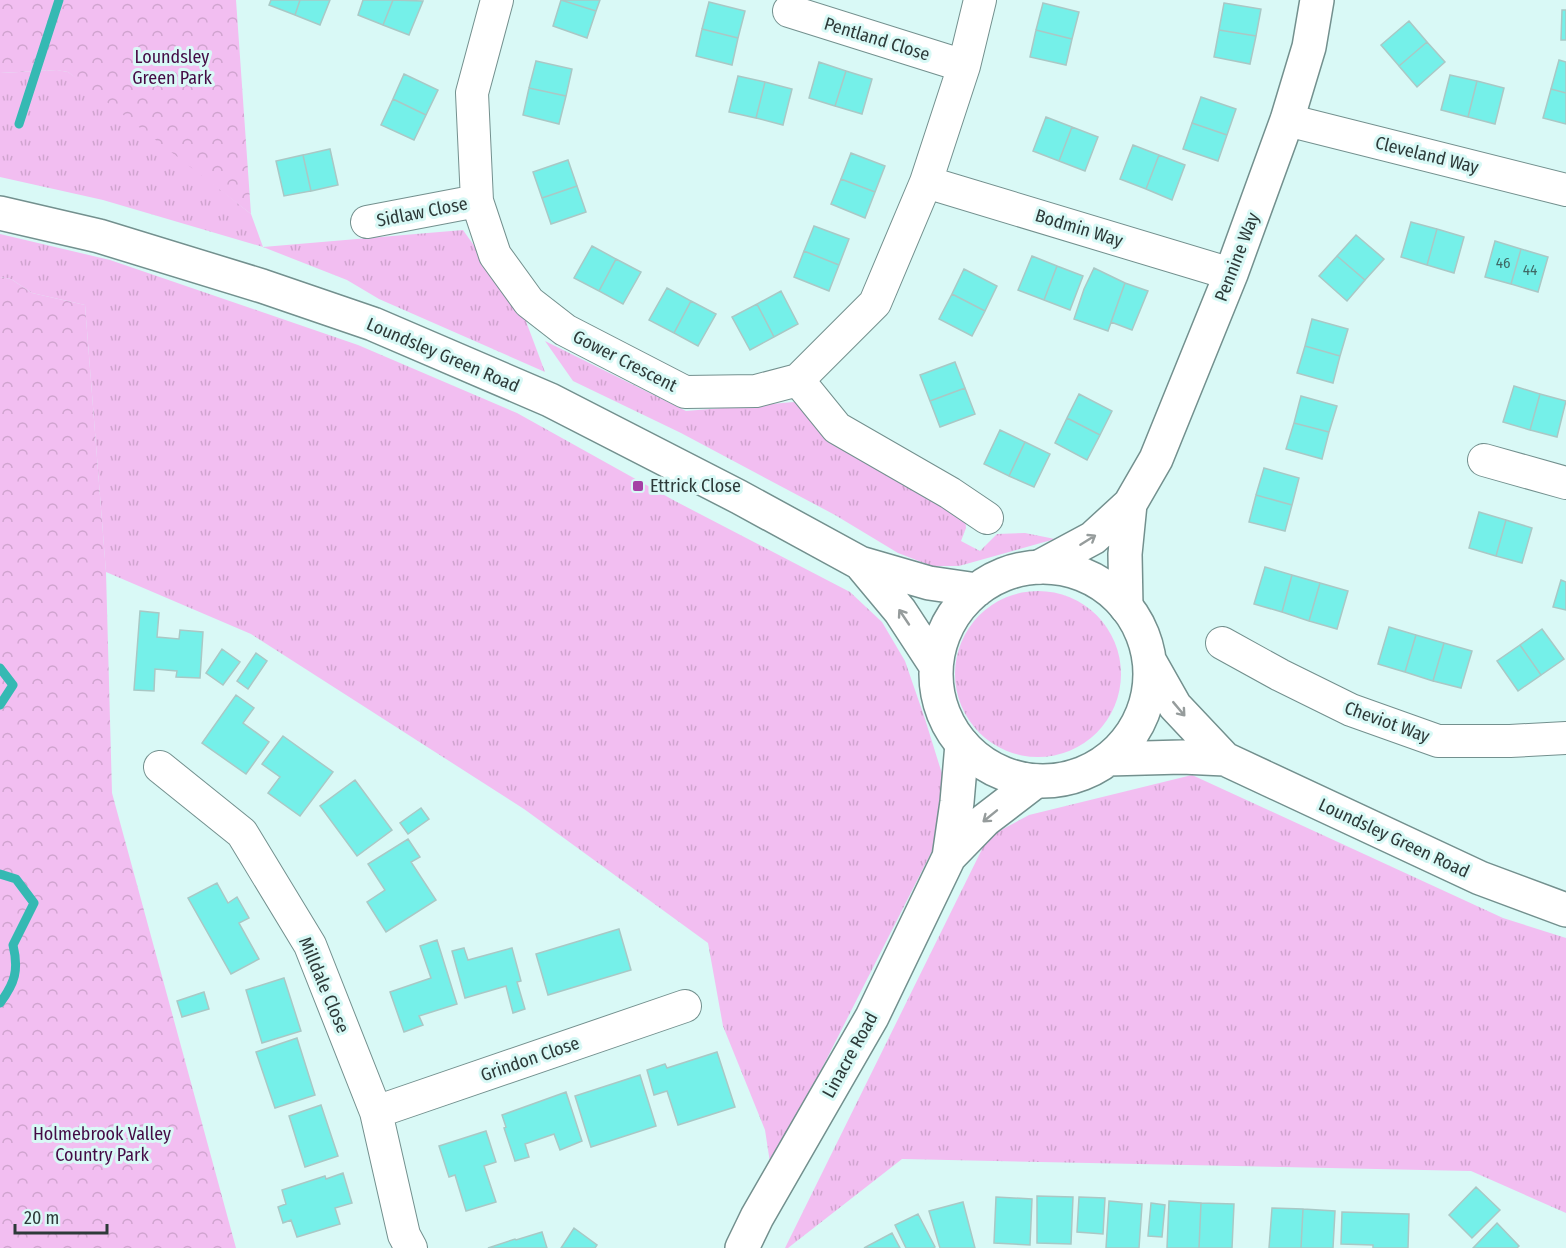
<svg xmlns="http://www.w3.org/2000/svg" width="1566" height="1248" font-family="'Fira Sans Condensed',sans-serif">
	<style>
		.grass { fill: url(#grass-tufts) }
		.forest { fill: url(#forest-crowns) }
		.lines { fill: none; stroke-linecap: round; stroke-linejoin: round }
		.stream { stroke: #35b9b3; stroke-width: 9 }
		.building { fill: #75f0e9; stroke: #a9c8c5; stroke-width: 1.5 }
		.minor-casing { stroke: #73908e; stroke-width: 34 }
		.tertiary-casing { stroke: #73908e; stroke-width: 36 }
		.secondary-casing { stroke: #73908e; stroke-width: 36 }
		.minor { stroke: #fff; stroke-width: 32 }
		.tertiary { stroke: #fff; stroke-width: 33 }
		.secondary { stroke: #fff; stroke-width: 33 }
		.oneway { stroke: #969c9c }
		.poi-dot { fill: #a440a5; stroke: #d9f9f6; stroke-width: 2 }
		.labels { text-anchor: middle; stroke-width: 6; stroke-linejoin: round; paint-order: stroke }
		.number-label { font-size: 15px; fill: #3f6865 }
		.street-label { font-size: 18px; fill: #2d3a39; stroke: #d9f9f6 }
		.park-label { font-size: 18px; fill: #440b45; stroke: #d9f9f6 }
		.poi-label { font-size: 18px; fill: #2d3a39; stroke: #d9f9f6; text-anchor: start }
	</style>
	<defs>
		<pattern id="grass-tufts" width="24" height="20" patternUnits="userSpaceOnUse" patternTransform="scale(1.5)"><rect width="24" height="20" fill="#f2bef1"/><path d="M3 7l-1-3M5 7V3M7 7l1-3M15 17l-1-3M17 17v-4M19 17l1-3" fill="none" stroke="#d0a4cf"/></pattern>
		<pattern id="forest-crowns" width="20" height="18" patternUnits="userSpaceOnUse" patternTransform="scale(1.5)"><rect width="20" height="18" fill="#f2bef1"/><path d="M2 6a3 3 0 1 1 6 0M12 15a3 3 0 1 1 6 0" fill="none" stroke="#d0a4cf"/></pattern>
	</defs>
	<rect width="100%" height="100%" fill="#d9f9f6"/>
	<path class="grass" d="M57,70L68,72L116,106L251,214L263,247L463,230L524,316L545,372L379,299L347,280L263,247L103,200L0,177V73Z
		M0,234L110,260L358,345L517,413L675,501L850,592L882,622L905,661L925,719L943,777L947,812L934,847L771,1169L765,1130L723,1026L708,943L524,809L251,634L106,572L85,305L32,293L11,279L0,277Z
		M545,341L686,411L794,402L839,443L965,516L966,528L961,541L980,551L997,534L1025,533L1055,539L959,566H932L898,553L835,515L681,433L573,381Z
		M955 674a83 83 0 1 1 166 0a83 83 0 1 1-166 0Z
		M1192,775L1503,918L1566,938V1213L1471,1171L902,1159L788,1248H785L988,837L1029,815Z"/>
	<path class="forest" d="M0,0H236L251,214L68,72L56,70L0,73Z
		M0,277L11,279L32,293L85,305L106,572L112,793L236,1248H0Z"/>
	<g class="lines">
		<path class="stream" d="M19,124L59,0
			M0,668L13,685L0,705
			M0,874L16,879L34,903L13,945C19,970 15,983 0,1003"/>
	</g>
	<path class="building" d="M271,0H300L295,15L269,5Z
		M300,0H330L320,25L295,15Z
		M363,0H393L383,25L358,15Z
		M393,0L423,1L409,35L383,25Z
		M561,0H600L596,11Z
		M561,0L596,11L587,38L553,26Z
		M709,2L745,11L738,38L702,29Z
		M1043,3L1079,12L1072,39L1036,30Z
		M1224,3L1261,9L1256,36L1219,30Z
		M1562,10H1566V40H1561Z
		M1409,21L1427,42L1399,66L1381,45Z
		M702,29L738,38L732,65L696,56Z
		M1036,30L1072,39L1066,65L1030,57Z
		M1219,30L1256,36L1250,64L1214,57Z
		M1427,42L1445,62L1417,87L1399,66Z
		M1559,60L1566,62V93L1551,89Z
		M536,61L572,69L566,96L529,88Z
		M819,62L846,71L835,106L809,98Z
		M846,71L872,79L862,114L835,106Z
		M404,74L438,90L426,115L393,99Z
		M1450,75L1477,81L1468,117L1441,110Z
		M738,76L765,82L756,118L729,112Z
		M1477,81L1504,88L1495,124L1468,117Z
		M765,82L792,89L783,125L756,118Z
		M529,88L566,96L559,124L523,115Z
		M1551,89L1566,93V124L1543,118Z
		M1201,97L1236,109L1227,135L1192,123Z
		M393,99L426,115L414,140L381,125Z
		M1046,117L1072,127L1059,161L1033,151Z
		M1192,123L1227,135L1218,161L1183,149Z
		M1072,127L1098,137L1085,171L1059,161Z
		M1133,145L1159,155L1146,189L1120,179Z
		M330,149L338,185L311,191L303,155Z
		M851,153L885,166L875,192L841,179Z
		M303,155L311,191L284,196L276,161Z
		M1159,155L1185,165L1172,200L1146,189Z
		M568,160L577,186L542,198L533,172Z
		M841,179L875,192L865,218L831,204Z
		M577,186L586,212L551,224L542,198Z
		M1411,222L1437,229L1427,265L1401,257Z
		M814,226L849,239L839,265L804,251Z
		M1437,229L1464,237L1454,273L1427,265Z
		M1356,235L1384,259L1365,280L1337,256Z
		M1495,241L1521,249L1511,284L1485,277Z
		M592,246L616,259L599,291L574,278Z
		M1521,249L1548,257L1538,292L1511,284Z
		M804,251L839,265L829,291L794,277Z
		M1032,256L1057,266L1044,300L1018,290Z
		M1337,256L1365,280L1347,301L1319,276Z
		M616,259L641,272L623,304L599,291Z
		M1057,266L1083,276L1070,310L1044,300Z
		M1094,268L1125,283L1108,331L1074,319L1084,289Z
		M964,269L997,286L985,311L952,294Z
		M1125,283L1148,291L1132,330L1111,322Z
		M667,288L691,301L674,333L649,320Z
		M781,291L798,324L774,337L757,304Z
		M952,294L985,311L972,336L939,319Z
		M691,301L716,314L698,346L674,333Z
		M757,304L774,337L750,350L732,317Z
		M1312,319L1348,329L1340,356L1305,346Z
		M1305,346L1340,356L1333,383L1297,373Z
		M955,362L965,388L930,401L920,375Z
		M1514,386L1540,394L1530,430L1503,422Z
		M965,388L975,414L940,427L930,401Z
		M1079,394L1112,411L1100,435L1067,418Z
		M1540,394L1566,401L1557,437L1530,430Z
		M1301,396L1337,406L1329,432L1294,423Z
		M1067,418L1100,435L1087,460L1055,443Z
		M1294,423L1329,432L1322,459L1286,449Z
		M1000,430L1025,442L1009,476L984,464Z
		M1025,442L1050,454L1034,487L1009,476Z
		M1264,468L1299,478L1292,505L1256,495Z
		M1256,495L1292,505L1285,531L1249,522Z
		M1479,512L1506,520L1496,556L1469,548Z
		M1506,520L1532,528L1522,563L1496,556Z
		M1265,567L1292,575L1282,612L1254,604Z
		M1292,575L1320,583L1309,621L1282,612Z
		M1561,580L1566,582V610L1553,607Z
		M1320,583L1348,591L1337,629L1309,621Z
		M140,611L159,613L157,637L179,639L180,630L203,632L200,678L176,677L177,671L155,669L154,691L134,690Z
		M1389,627L1416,635L1405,672L1378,664Z
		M1542,629L1564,659L1541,675L1520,645Z
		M1416,635L1444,643L1433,681L1405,672Z
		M1444,643L1472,651L1461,688L1433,681Z
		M1520,645L1541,675L1518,691L1497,661Z
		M222,649L240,662L223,685L206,673Z
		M256,653L267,661L248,689L237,681Z
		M236,695L254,708L243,723L269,742L246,774L202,743Z
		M283,736L333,772L300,816L268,793L280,777L262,764Z
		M355,780L392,830L357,856L320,806Z
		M421,808L429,819L408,834L400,823Z
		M408,839L420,857L411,862L436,900L386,932L367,902L385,890L368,864Z
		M217,883L228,903L237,897L249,918L239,923L259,959L231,974L188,898Z
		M619,929L631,970L548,995L536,954Z
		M437,940L457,1004L419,1016L423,1025L404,1032L390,992L431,978L420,946Z
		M464,948L468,960L512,948L521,981L517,982L525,1009L513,1013L506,986L465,998L452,951Z
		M284,978L301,1031L262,1043L246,990Z
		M204,992L209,1009L182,1017L177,1001Z
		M297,1038L315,1095L275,1108L256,1052Z
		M717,1052L735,1107L678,1125L667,1091L654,1095L647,1070L665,1064L667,1068Z
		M640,1075L656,1126L591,1147L575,1096Z
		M566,1092L582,1141L560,1150L554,1134L525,1144L529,1157L515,1161L504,1128L506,1127L502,1115Z
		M321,1105L338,1156L305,1167L289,1116Z
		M486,1131L496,1162L484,1166L496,1202L466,1211L455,1175L449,1177L439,1146Z
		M343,1173L352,1203L335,1208L340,1224L297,1237L291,1220L283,1223L278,1207L286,1204L282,1190L325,1176L326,1179Z
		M1476,1187L1500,1210L1472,1238L1449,1215Z
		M1037,1196L1073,1197L1071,1244L1037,1243Z
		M996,1197L1032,1199L1030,1245L994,1243Z
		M1079,1197L1105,1198L1103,1234L1077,1232Z
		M1109,1201L1142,1204L1139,1248H1106Z
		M1169,1201L1201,1203L1199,1248H1167Z
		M963,1202L975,1248H940L929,1211Z
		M1151,1203L1165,1205L1162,1237L1148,1236Z
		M1201,1203L1234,1204L1232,1248H1199Z
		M1272,1208L1303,1209L1301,1248H1269Z
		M1303,1209L1335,1211L1333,1248H1301Z
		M1342,1212L1409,1214L1408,1248H1373V1245L1341,1244Z
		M918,1214L935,1247L933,1248H906L895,1225Z
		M1497,1223L1519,1246L1517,1248H1473Z
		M574,1228L597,1245L595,1248H561Z
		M542,1232L547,1248H488L515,1239L516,1240Z
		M892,1233L900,1248H864Z"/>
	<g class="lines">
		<defs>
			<path id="minor" d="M497,0L472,93L477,201L495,255L529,302L565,330L685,392L756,391L798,380L875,303L926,182L964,66L980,0
				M789,11L964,66
				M1287,120L1566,190
				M926,182L1231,274
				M367,222L477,201
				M798,380L837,428L950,493L987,518
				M1484,460L1566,483
				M1222,643L1280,675L1351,710L1438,741H1510L1566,738
				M160,767L242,833L310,945L376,1112L404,1235L411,1248
				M376,1112L685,1006"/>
			<path id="tertiary" d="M1039,567L1093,538L1130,504L1156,459L1231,274L1287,120L1309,47L1317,0
				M1126,607L1125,554L1130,504
				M949,857L985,820L1036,781
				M742,1248L757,1217L872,1017L949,857L957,802L962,744"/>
			<path id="secondary" d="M0,213L99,236L262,286L373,324L550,400L739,497L860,563L929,583L977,590
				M860,563L900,611L936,666
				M936 674a107 107 0 1 1 214 0a107 107 0 1 1-214 0Z
				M1149,660L1175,706L1225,759L1480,878L1566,910
				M1108,759L1182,757L1225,759"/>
		</defs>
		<use href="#minor" class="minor-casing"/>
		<use href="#tertiary" class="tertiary-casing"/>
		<use href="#secondary" class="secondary-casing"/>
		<use href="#minor" class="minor"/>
		<use href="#tertiary" class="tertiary"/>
		<use href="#secondary" class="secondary"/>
	</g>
	<defs><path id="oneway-shaft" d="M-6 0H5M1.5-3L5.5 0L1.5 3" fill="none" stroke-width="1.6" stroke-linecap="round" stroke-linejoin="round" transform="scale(1.5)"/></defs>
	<g class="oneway">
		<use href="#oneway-shaft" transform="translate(1088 540) rotate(-32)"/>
		<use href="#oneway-shaft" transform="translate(904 617) rotate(-124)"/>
		<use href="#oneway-shaft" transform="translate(1179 709) rotate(50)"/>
		<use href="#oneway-shaft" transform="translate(990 816) rotate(141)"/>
	</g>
	<rect class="poi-dot" x="632" y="480" width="12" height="12" rx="3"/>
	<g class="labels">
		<g class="number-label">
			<text x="1503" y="268">46</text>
			<text x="1530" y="275">44</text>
		</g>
		<g class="street-label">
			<text transform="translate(877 39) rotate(17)" y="6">Pentland Close</text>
			<text transform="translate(1427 155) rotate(14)" y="6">Cleveland Way</text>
			<text transform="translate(422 212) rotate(-11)" y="6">Sidlaw Close</text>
			<text transform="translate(1079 228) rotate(17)" y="6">Bodmin Way</text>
			<text transform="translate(1237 257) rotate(-69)" y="6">Pennine Way</text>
			<text transform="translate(443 355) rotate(23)" y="6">Loundsley Green Road</text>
			<text transform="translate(625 361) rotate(27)" y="6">Gower Crescent</text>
			<text transform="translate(1387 722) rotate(20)" y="6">Cheviot Way</text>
			<text transform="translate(1394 838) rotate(25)" y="6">Loundsley Green Road</text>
			<text transform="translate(324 985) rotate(67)" y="6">Milldale Close</text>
			<text transform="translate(850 1055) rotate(-61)" y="6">Linacre Road</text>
			<text transform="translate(530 1059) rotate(-19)" y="6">Grindon Close</text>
		</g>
		<g class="park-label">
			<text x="172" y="63">Loundsley<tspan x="172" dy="21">Green Park</tspan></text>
			<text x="102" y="1140">Holmebrook Valley<tspan x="102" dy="21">Country Park</tspan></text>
		</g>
		<g class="poi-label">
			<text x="650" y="492">Ettrick Close</text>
		</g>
	</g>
	<path d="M15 1224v9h92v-9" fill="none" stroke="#2d3a39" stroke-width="3"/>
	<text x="24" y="1224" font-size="18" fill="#2d3a39" stroke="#d9f9f6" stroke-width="4.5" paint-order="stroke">20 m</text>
</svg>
